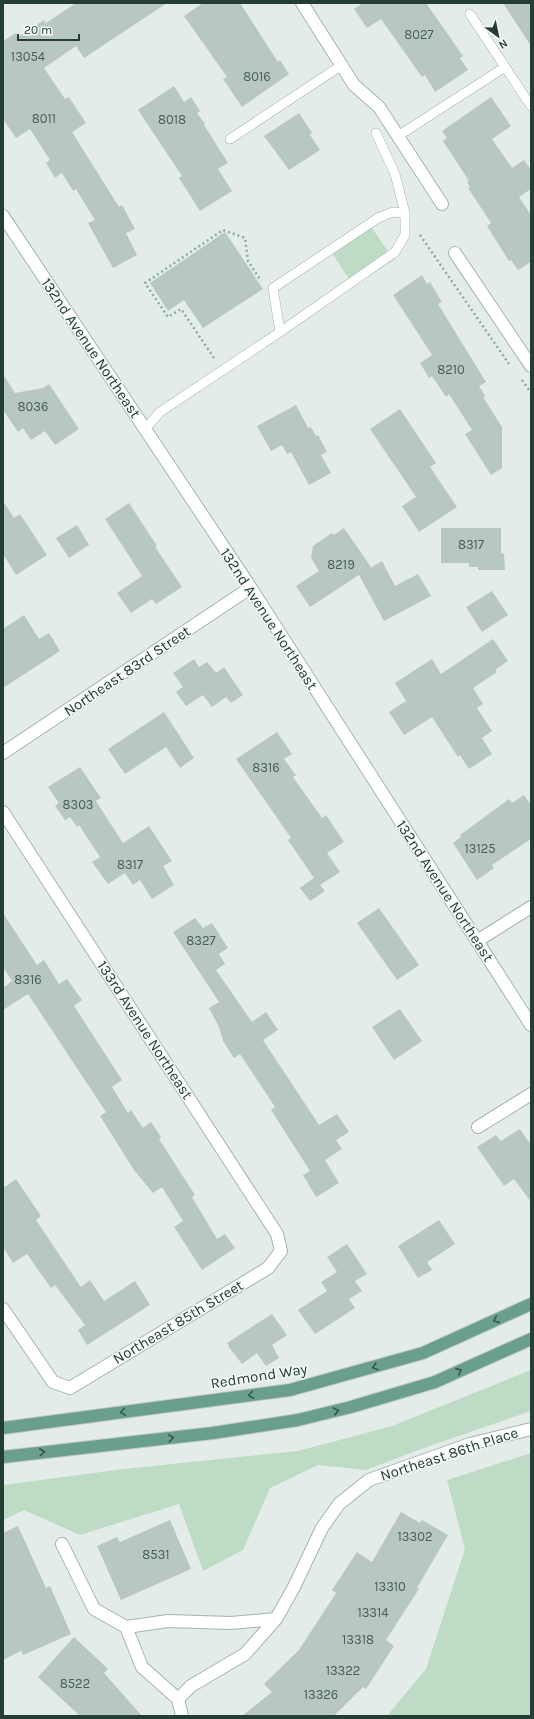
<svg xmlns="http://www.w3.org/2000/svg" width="534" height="1719" font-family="Karla,sans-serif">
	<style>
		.green { fill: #bedcc5 }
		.building { fill: #b9c7c1 }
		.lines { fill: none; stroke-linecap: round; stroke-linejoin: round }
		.lane-casing { stroke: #a6b4af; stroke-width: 10 }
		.street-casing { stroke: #a6b4af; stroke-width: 14 }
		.secondary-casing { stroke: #a2b7af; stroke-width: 14 }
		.primary-casing { stroke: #c2c9c6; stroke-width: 14 }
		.path { stroke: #86aea0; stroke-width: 2.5; stroke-dasharray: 2 3; stroke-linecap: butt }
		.lane { stroke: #fff; stroke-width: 9 }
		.street { stroke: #fff; stroke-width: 12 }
		.secondary { stroke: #fff; stroke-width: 12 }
		.primary { stroke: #6a9f90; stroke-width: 12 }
		.oneway { stroke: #36564c }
		.labels { text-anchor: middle; stroke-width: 3; stroke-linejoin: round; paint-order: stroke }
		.number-label { font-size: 13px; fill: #496058 }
		.street-label { font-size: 15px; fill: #243d35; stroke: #f4f9f6 }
	</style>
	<rect width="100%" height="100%" fill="#e3ece8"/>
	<path class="green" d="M367,221L394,260L354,286L328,247Z
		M531,1370V1411L421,1449L366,1470L318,1465L270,1488L243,1550L203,1571L179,1504L80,1535L24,1510L3,1520V1485L124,1469L298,1451L392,1426Z
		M531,1453V1716H387L426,1669L465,1549L447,1480Z"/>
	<path class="building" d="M76,3H167L84,58L76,46L44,68L65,99L69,97L86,123L72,132L119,207L122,205L135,229L126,233L137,255L113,268L88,223L95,220L76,189L73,191L62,173L55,178L46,163L50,160L30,129L16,138L3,119V41L16,33L18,37L44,20L46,23Z
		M203,3H240L278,62L280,60L289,74L242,107L223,79L227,77L184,16Z
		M363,3H426L463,56L460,58L468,70L435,92L425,75L422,77L381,19L367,28L354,9Z
		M503,3H531V46Z
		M174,86L184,102L191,97L200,111L197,113L205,124L204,125L228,163L218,169L232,191L200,211L179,178L182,176L138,110Z
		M491,97L511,126L492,139L512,168L524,160L531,170V189L519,197L531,215V262L518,270L511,260L509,261L487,226L491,223L468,188L470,187L467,182L469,181L443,141L447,138L442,131Z
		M299,113L312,133L310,135L320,150L289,170L264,136Z
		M225,232L263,289L203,328L184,300L168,311L150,283Z
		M422,275L427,284L430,282L442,302L438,304L486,382L479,386L485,396L483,397L502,427V468L491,475L465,434L472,430L449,394L446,397L432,376L429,378L420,363L432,355L393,295Z
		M3,374L15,393L43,388L49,384L79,429L55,445L45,431L31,440L23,428L18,432L3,410Z
		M296,405L308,428L311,427L316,436L318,435L327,452L321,455L331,473L309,485L291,452L287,454L282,445L271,451L257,426Z
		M400,409L436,463L430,467L457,507L419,532L402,506L416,497L370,429Z
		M3,501L14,518L20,514L47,555L16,575L3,554Z
		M129,503L157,546L155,547L182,587L156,604L152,599L131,613L117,593L142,576L105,519Z
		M77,525L89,545L69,558L56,538Z
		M344,528L371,567L367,570L382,561L395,586L418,574L431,596L384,621L359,575L310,607L296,586L319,571L311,558L313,546L332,533L334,535Z
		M441,528H501V554L504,553L505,570H478V567H469V563H441Z
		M492,591L508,615L482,632L466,607Z
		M24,615L39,639L49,633L60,651L3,688V629Z
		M493,639L508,661L495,670L497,672L473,688L483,704L477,708L492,731L482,738L492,754L469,769L460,755L458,757L432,717L404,735L389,712L406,701L395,683L432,659L441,674Z
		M194,659L199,667L207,662L216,673L224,667L243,695L231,703L226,697L212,707L203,695L186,706L176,692L183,687L173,673Z
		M164,712L194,758L180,768L166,747L125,774L108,749Z
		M277,732L292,754L284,759L296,775L293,777L322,818L326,815L344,842L327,853L340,872L320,885L325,891L310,901L300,888L314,878L288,840L291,838L236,759Z
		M80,767L101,798L96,801L123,843L149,826L172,861L163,866L174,885L152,899L140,880L133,885L125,873L108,884L92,862L100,857L79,825L77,827L70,817L65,820L55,806L59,803L48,787Z
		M524,795L531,805V839L492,865L494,868L477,880L453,843L461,837L460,835L509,799L512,803Z
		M379,908L419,965L397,980L357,923Z
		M3,913L37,965L44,960L59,984L67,979L82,1000L74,1006L122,1080L112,1087L128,1113L131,1110L143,1128L151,1122L161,1137L159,1139L195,1195L192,1197L217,1239L225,1234L235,1248L202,1270L174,1227L183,1221L162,1187L153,1193L134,1170L100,1116L106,1112L28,994L3,1010V988L12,981L3,967Z
		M195,918L203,928L212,923L228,948L219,954L225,964L216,970L252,1022L266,1012L278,1030L263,1040L319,1125L337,1114L349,1132L336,1140L342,1149L325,1160L339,1183L316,1197L303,1175L310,1171L271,1110L275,1107L240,1054L234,1058L223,1041L219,1027L209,1008L219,1002L173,932Z
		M400,1009L422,1041L394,1060L372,1027Z
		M520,1129L531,1145V1202L514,1179L504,1186L477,1147L496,1135L501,1141Z
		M16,1179L41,1216L36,1220L81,1287L90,1280L104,1301L135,1281L150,1305L87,1345L78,1330L85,1325L55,1285L51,1288L27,1254L13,1263L3,1247V1188Z
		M439,1220L455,1244L427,1262L432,1270L418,1278L398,1246Z
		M347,1244L367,1274L355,1281L362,1291L349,1299L355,1308L315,1334L298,1310L327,1291L321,1282L337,1272L327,1257Z
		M272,1314L287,1335L272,1345L279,1358L266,1366L257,1353L242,1364L228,1346L229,1345L227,1343Z
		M401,1512L420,1523L422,1520L448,1535L417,1588L419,1589L386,1640L394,1646L366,1689L363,1687L334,1716H242L272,1692L264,1684L299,1650L336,1593L332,1590L357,1552L372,1562Z
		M170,1520L191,1569L121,1600L97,1546L117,1537L120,1542Z
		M18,1526L46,1588L50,1586L71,1634L23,1655L21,1651L3,1660V1533Z
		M74,1637L108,1669L104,1673L142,1716H80L38,1677Z"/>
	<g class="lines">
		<defs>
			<path id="lane" d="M470,14L531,106
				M376,133L395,174L405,213
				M398,136L505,67
				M230,139L342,65
				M145,429L160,412L280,332L395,252L405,235V213L393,212L378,218L273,288L280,332"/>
			<path id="street" d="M302,3L354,85L379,107L442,204
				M455,253L531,366
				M3,753L250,588
				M3,812L277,1234L281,1251L268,1268L70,1388L53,1382L3,1309
				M477,941L531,907
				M478,1127L531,1094
				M62,1544L94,1609L126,1627L142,1667L178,1699L182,1716
				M126,1627L168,1621L231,1623L276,1619
				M178,1699L191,1686L245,1654L276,1619L294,1587L322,1528L339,1504L369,1480L470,1444L531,1429"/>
			<path id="secondary" d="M3,216L247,582L531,1025"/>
			<path id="primary" d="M3,1428L290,1390L423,1353L531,1304
				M3,1457L213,1433L298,1420L351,1407L435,1382L531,1339"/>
		</defs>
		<use href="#lane" class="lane-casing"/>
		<use href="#street" class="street-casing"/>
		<use href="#secondary" class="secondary-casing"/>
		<use href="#primary" class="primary-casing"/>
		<path class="path" d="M420,235L509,364
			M214,358L181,309L168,317L145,283L223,230L245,238L248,261L261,281
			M522,380L531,393"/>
		<use href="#lane" class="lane"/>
		<use href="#street" class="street"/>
		<use href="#secondary" class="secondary"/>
		<use href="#primary" class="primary"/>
	</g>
	<defs><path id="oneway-chevron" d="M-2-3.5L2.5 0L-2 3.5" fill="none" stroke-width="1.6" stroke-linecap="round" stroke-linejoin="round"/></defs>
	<g class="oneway">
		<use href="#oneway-chevron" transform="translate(496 1320) rotate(156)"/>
		<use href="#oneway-chevron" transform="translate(375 1367) rotate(164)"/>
		<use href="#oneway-chevron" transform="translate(459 1371) rotate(-24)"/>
		<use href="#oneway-chevron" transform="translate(251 1395) rotate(173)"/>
		<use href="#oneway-chevron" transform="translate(336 1411) rotate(-13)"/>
		<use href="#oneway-chevron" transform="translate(123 1412) rotate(173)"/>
		<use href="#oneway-chevron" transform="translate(171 1438) rotate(-6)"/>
		<use href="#oneway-chevron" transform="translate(42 1452) rotate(-6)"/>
	</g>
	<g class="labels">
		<g class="number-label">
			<text x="419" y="39">8027</text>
			<text x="28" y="61">13054</text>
			<text x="257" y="81">8016</text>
			<text x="44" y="123">8011</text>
			<text x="172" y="124">8018</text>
			<text x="451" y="374">8210</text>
			<text x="33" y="411">8036</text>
			<text x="471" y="549">8317</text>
			<text x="341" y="569">8219</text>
			<text x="266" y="772">8316</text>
			<text x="78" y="809">8303</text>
			<text x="480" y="853">13125</text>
			<text x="130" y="869">8317</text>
			<text x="201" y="945">8327</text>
			<text x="28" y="984">8316</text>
			<text x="415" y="1541">13302</text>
			<text x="156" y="1559">8531</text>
			<text x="390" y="1591">13310</text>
			<text x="373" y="1617">13314</text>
			<text x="358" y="1644">13318</text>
			<text x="343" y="1675">13322</text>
			<text x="75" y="1688">8522</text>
			<text x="321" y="1699">13326</text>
		</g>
		<g class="street-label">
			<text transform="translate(91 348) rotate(56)" y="5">132nd Avenue Northeast</text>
			<text transform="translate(269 619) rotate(57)" y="5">132nd Avenue Northeast</text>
			<text transform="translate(127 671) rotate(-34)" y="5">Northeast 83rd Street</text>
			<text transform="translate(445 891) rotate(57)" y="5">132nd Avenue Northeast</text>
			<text transform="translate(145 1030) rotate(57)" y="5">133rd Avenue Northeast</text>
			<text transform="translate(178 1322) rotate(-31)" y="5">Northeast 85th Street</text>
			<text transform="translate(259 1376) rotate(-9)" y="5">Redmond Way</text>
			<text transform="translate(449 1454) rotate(-18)" y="5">Northeast 86th Place</text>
		</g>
	</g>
	<rect width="534" height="1719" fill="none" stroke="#243d35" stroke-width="8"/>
	<g transform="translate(498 36) rotate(147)" stroke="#f4f9f6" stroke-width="3" paint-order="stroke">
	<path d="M0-3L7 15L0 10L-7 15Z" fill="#243d35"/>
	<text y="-6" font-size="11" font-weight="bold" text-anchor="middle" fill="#243d35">N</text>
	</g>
	<path d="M18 34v6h61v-6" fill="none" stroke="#243d35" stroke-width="2"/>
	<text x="24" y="34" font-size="12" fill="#243d35" stroke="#f4f9f6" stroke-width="3" paint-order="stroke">20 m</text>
</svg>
